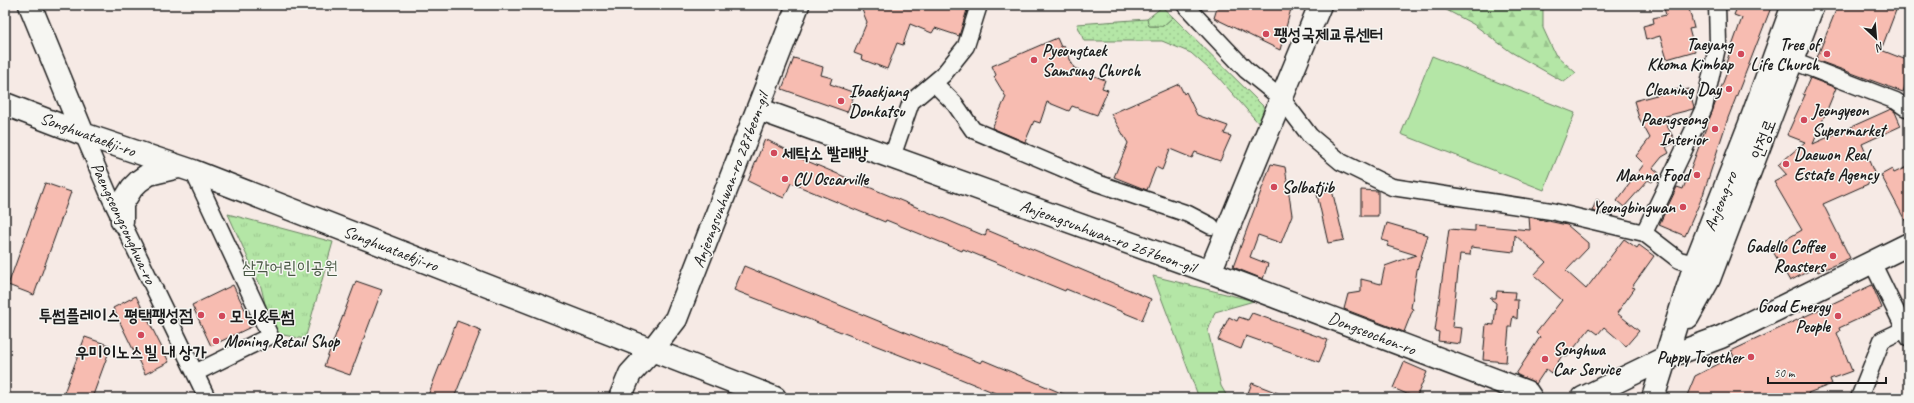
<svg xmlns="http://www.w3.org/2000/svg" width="1914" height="403" font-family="Caveat,'Poor Story',sans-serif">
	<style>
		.grass { fill: url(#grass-dots); stroke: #688161 }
		.forest { fill: url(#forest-firs); stroke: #688161 }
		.park { fill: url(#park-tufts); stroke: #688161 }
		.pitch { fill: #b4e6a6; stroke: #688161 }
		.building { fill: #f7bcb1; stroke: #1c1c1c }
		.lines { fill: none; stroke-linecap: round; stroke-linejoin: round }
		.street-casing { stroke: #1c1c1c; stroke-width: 19 }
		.secondary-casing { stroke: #1c1c1c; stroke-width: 25 }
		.street { stroke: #f6f6f2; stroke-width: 16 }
		.secondary { stroke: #f6f6f2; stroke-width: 22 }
		.poi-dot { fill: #d1495b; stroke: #f6f6f2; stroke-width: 1.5 }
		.labels { text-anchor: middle; stroke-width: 3; stroke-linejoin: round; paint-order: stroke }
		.poi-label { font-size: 17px; font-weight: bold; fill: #1c1c1c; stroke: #f6f6f2; text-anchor: start }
		.street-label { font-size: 17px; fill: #1c1c1c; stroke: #f6f6f2 }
		.park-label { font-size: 17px; fill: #4a5945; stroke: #f6f6f2 }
	</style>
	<defs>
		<pattern id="grass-dots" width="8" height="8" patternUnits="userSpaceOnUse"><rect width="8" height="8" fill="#b4e6a6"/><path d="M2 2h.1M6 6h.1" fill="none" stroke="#9ac58e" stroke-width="1.8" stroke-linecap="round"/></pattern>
		<pattern id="forest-firs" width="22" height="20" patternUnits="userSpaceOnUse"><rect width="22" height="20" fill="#b4e6a6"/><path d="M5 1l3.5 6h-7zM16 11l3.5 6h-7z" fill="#9ac58e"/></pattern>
		<pattern id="park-tufts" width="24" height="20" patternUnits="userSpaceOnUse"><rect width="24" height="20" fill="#b4e6a6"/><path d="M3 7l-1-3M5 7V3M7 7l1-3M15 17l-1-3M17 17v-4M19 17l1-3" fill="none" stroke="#9ac58e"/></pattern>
	</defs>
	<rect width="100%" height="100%" fill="#f6eae5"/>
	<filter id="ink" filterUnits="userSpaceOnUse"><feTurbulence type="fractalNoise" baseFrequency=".025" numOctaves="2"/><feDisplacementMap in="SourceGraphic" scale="8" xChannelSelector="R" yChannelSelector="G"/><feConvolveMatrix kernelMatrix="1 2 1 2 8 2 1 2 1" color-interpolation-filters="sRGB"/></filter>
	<g filter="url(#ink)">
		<path class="grass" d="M1173,17L1263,106L1265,113L1261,126L1218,77L1191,53L1162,41H1084L1077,24L1147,19L1150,26H1163Z"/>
		<path class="forest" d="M1437,5H1543V28L1555,54L1576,73L1564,82L1511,52L1473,24Z"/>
		<path class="park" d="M1162,7L1173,17L1163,26H1149L1147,19Z
			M228,214L333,242L305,339L272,333L261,287Z
			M1153,276L1254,301L1215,312L1208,331L1221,386L1228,398H1199Z"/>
		<path class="pitch" d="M1432,56L1575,113L1544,190L1401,134Z"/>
		<path class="building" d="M860,5H967L965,10H967L959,36L935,28L932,33L910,24L903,45L897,43L887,69L861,59L862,56L854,53L867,22Z
			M1218,5H1292L1280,50L1214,18Z
			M1663,5H1688L1694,28L1689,29L1695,51L1667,59L1660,36L1646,40L1643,26L1654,23L1653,18L1666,15Z
			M1738,5H1772L1728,118L1703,195L1685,236L1659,225L1677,187L1683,189L1730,64L1726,63L1742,18L1734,15Z
			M1838,5H1898L1881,50L1909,61V75L1903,92L1816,60Z
			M1057,38L1061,47L1064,46L1074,68L1105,80L1102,88L1108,90L1097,115L1072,106L1069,111L1047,102L1040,123L1034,121L1025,142L992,128L1006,97L994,77L996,75L992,66Z
			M794,58L823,67L821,75L832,78L830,84L855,93L847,112L782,89Z
			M1810,78L1836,88L1813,144L1891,109L1895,112L1901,126L1862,144L1877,180L1823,204L1850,258L1818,272L1816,267L1790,281L1771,248L1802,230L1774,182L1787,175L1778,165L1805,142L1787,135L1805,95L1803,94Z
			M1179,84L1184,94L1186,92L1197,115L1228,126L1224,134L1231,136L1220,161L1195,152L1192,158L1170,149L1162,170L1156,167L1147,190L1114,177L1128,143L1111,114Z
			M1683,88L1684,90L1689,89L1694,107L1693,109L1662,117L1676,142L1666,147L1669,153L1662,157L1653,168L1659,173L1652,182L1648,180L1624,207L1617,201L1644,164L1636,156L1650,138L1639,118L1634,101Z
			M765,139L789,151L788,153L985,236L987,230L1151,299L1142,320L1066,289L1065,291L963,249L962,251L886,220L885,222L791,183L784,198L770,192L748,181Z
			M1271,164L1285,167L1292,215L1281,243L1258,235L1250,257L1268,264L1263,279L1233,267Z
			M1909,166V228L1881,175L1892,169L1894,173Z
			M45,183L71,192L34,295L8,285Z
			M1332,190L1344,240L1328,243L1317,194Z
			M1361,190L1378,191V216H1361Z
			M1597,199L1614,216L1592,211Z
			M1529,217L1567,225L1588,243V248L1566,271L1586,289L1624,239L1637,248L1639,245L1654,256L1632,287L1635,288L1617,313L1639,331L1626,346L1604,327L1598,334L1590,328L1567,357L1563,354L1551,373L1546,369L1536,384L1516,374L1540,337L1536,333L1562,300L1534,275L1546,262L1515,235L1514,252L1471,247L1470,255L1460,254L1452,327L1462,328L1460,344L1438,341L1439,332L1435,331L1449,229L1475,231V225L1530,230Z
			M1387,223L1428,235L1417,270L1411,308L1413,309L1404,332L1344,309L1348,294L1361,292V279L1381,284L1385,266L1416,255L1387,246L1389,242L1382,240Z
			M744,266L981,363L983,360L1073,398H999L1000,395L956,377L734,290Z
			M356,281L382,290L350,375L324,366Z
			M233,285L253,326L211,346L192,305Z
			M1872,285L1882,308L1839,328L1840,331L1837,333L1852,371L1830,379L1832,384L1808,393L1810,398H1686L1695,376L1734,356L1731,351Z
			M1497,291L1515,292L1514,300H1518L1517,319L1513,316L1511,327H1509L1506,362L1483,360L1486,324L1494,325L1496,303L1489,298H1496Z
			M136,296L169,362L145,374L113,308Z
			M1252,313L1328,340L1319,362L1246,336L1241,349L1218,340L1229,317L1237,321L1239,317L1248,320Z
			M457,321L481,330L454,398H427Z
			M85,337L111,346L92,398H62Z
			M1404,362L1427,372L1416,398L1393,388Z
			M1252,383L1288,397V398H1246Z"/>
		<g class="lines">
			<defs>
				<path id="street" d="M1185,5L1246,70L1282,99L1310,136L1341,162L1392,187L1551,211L1644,233
					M1782,57L1896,101L1906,108
					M934,83L955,104L973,130L1097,183L1188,214L1211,226
					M83,134L110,197L207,398
					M892,157L911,102L943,75L966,46L979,5
					M193,171L270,336L195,373
					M1872,262L1909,338
					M1695,264L1679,260L1644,233L1704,108L1718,43L1717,5
					M1859,398L1882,340L1905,329"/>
				<path id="secondary" d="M30,5L83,134
					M5,104L83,134L193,171L775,398
					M758,109L1210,272L1527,392L1531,398
					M122,221V204L132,188L139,181L149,174L178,167
					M1210,272L1320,5
					M1688,317L1709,279L1813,5
					M620,398L630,374L652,350L676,319L798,5
					M1583,398L1667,357L1721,337L1909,244
					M1653,398L1695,264L1749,126L1793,5"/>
			</defs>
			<use href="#street" class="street-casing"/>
			<use href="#secondary" class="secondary-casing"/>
			<use href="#street" class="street"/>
			<use href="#secondary" class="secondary"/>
		</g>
	</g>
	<g class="poi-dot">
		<circle cx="1266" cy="34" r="4"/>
		<circle cx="1741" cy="54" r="4"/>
		<circle cx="1827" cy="54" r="4"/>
		<circle cx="1034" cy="60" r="4"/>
		<circle cx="1729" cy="89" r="4"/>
		<circle cx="841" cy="101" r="4"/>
		<circle cx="1804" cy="120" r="4"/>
		<circle cx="1715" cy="129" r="4"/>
		<circle cx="774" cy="153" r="4"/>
		<circle cx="1786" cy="164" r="4"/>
		<circle cx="1697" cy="175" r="4"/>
		<circle cx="785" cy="179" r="4"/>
		<circle cx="1274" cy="187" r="4"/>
		<circle cx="1683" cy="207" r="4"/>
		<circle cx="1833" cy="256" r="4"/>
		<circle cx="201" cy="315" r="4"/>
		<circle cx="222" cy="316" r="4"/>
		<circle cx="1838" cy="316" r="4"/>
		<circle cx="141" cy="335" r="4"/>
		<circle cx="216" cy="341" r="4"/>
		<circle cx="1751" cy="357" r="4"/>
		<circle cx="1545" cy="359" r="4"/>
	</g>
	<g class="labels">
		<g class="poi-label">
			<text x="1274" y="40">팽성국제교류센터</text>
			<text x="1733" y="50" text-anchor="end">Taeyang<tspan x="1733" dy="20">Kkoma Kimbap</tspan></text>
			<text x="1819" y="50" text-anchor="end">Tree of<tspan x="1819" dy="20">Life Church</tspan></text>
			<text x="1042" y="56">Pyeongtaek<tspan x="1042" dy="20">Samsung Church</tspan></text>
			<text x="1721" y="95" text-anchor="end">Cleaning Day</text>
			<text x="849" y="97">Ibaekjang<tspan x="849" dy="20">Donkatsu</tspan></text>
			<text x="1812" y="116">Jeongyeon<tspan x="1812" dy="20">Supermarket</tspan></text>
			<text x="1707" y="125" text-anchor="end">Paengseong<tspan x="1707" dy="20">Interior</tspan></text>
			<text x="782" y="159">세탁소 빨래방</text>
			<text x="1794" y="160">Daewon Real<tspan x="1794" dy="20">Estate Agency</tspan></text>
			<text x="1689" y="181" text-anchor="end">Manna Food</text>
			<text x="793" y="185">CU Oscarville</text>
			<text x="1282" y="193">Solbatjib</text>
			<text x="1675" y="213" text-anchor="end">Yeongbingwan</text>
			<text x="1825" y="252" text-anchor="end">Gadello Coffee<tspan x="1825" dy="20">Roasters</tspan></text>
			<text x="1830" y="312" text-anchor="end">Good Energy<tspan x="1830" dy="20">People</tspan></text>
			<text x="193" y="321" text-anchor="end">투썸플레이스 평택팽성점</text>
			<text x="230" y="322">모닝&amp;투썸</text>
			<text x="224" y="347">Moning Retail Shop</text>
			<text x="1553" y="355">Songhwa<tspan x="1553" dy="20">Car Service</tspan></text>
			<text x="141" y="358" text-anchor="middle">우미이노스빌 내 상가</text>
			<text x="1743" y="363" text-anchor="end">Puppy Together</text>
		</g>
		<g class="street-label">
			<text transform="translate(88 134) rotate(20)" y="6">Songhwataekji-ro</text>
			<text transform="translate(1763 139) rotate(-69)" y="6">안정로</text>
			<text transform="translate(730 180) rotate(-69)" y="6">Anjeongsunhwan-ro 287beon-gil</text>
			<text transform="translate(1720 201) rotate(-68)" y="6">Anjeong-ro</text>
			<text transform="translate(124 223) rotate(65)" y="6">Paengseongsonghwa-ro</text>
			<text transform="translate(1108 236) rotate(20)" y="6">Anjeongsunhwan-ro 267beon-gil</text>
			<text transform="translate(391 248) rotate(21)" y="6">Songhwataekji-ro</text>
			<text transform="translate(1372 333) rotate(21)" y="6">Dongseochon-ro</text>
		</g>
		<g class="park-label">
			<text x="290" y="273">삼각어린이공원</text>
		</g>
	</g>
	<rect width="1914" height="403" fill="none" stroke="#f6f6f2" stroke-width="20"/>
	<rect x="10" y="10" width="1894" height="383" fill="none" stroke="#1c1c1c" stroke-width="1.5" filter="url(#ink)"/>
	<g transform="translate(1876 38) rotate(154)" stroke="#f6f6f2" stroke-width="3" paint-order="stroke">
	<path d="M0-3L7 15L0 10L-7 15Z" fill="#1c1c1c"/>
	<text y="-6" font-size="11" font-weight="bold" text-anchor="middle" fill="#1c1c1c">N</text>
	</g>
	<path d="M1768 377v6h118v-6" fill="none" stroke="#1c1c1c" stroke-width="2"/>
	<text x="1774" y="377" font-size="12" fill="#1c1c1c" stroke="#f6f6f2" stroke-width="3" paint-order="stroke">50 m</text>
</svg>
